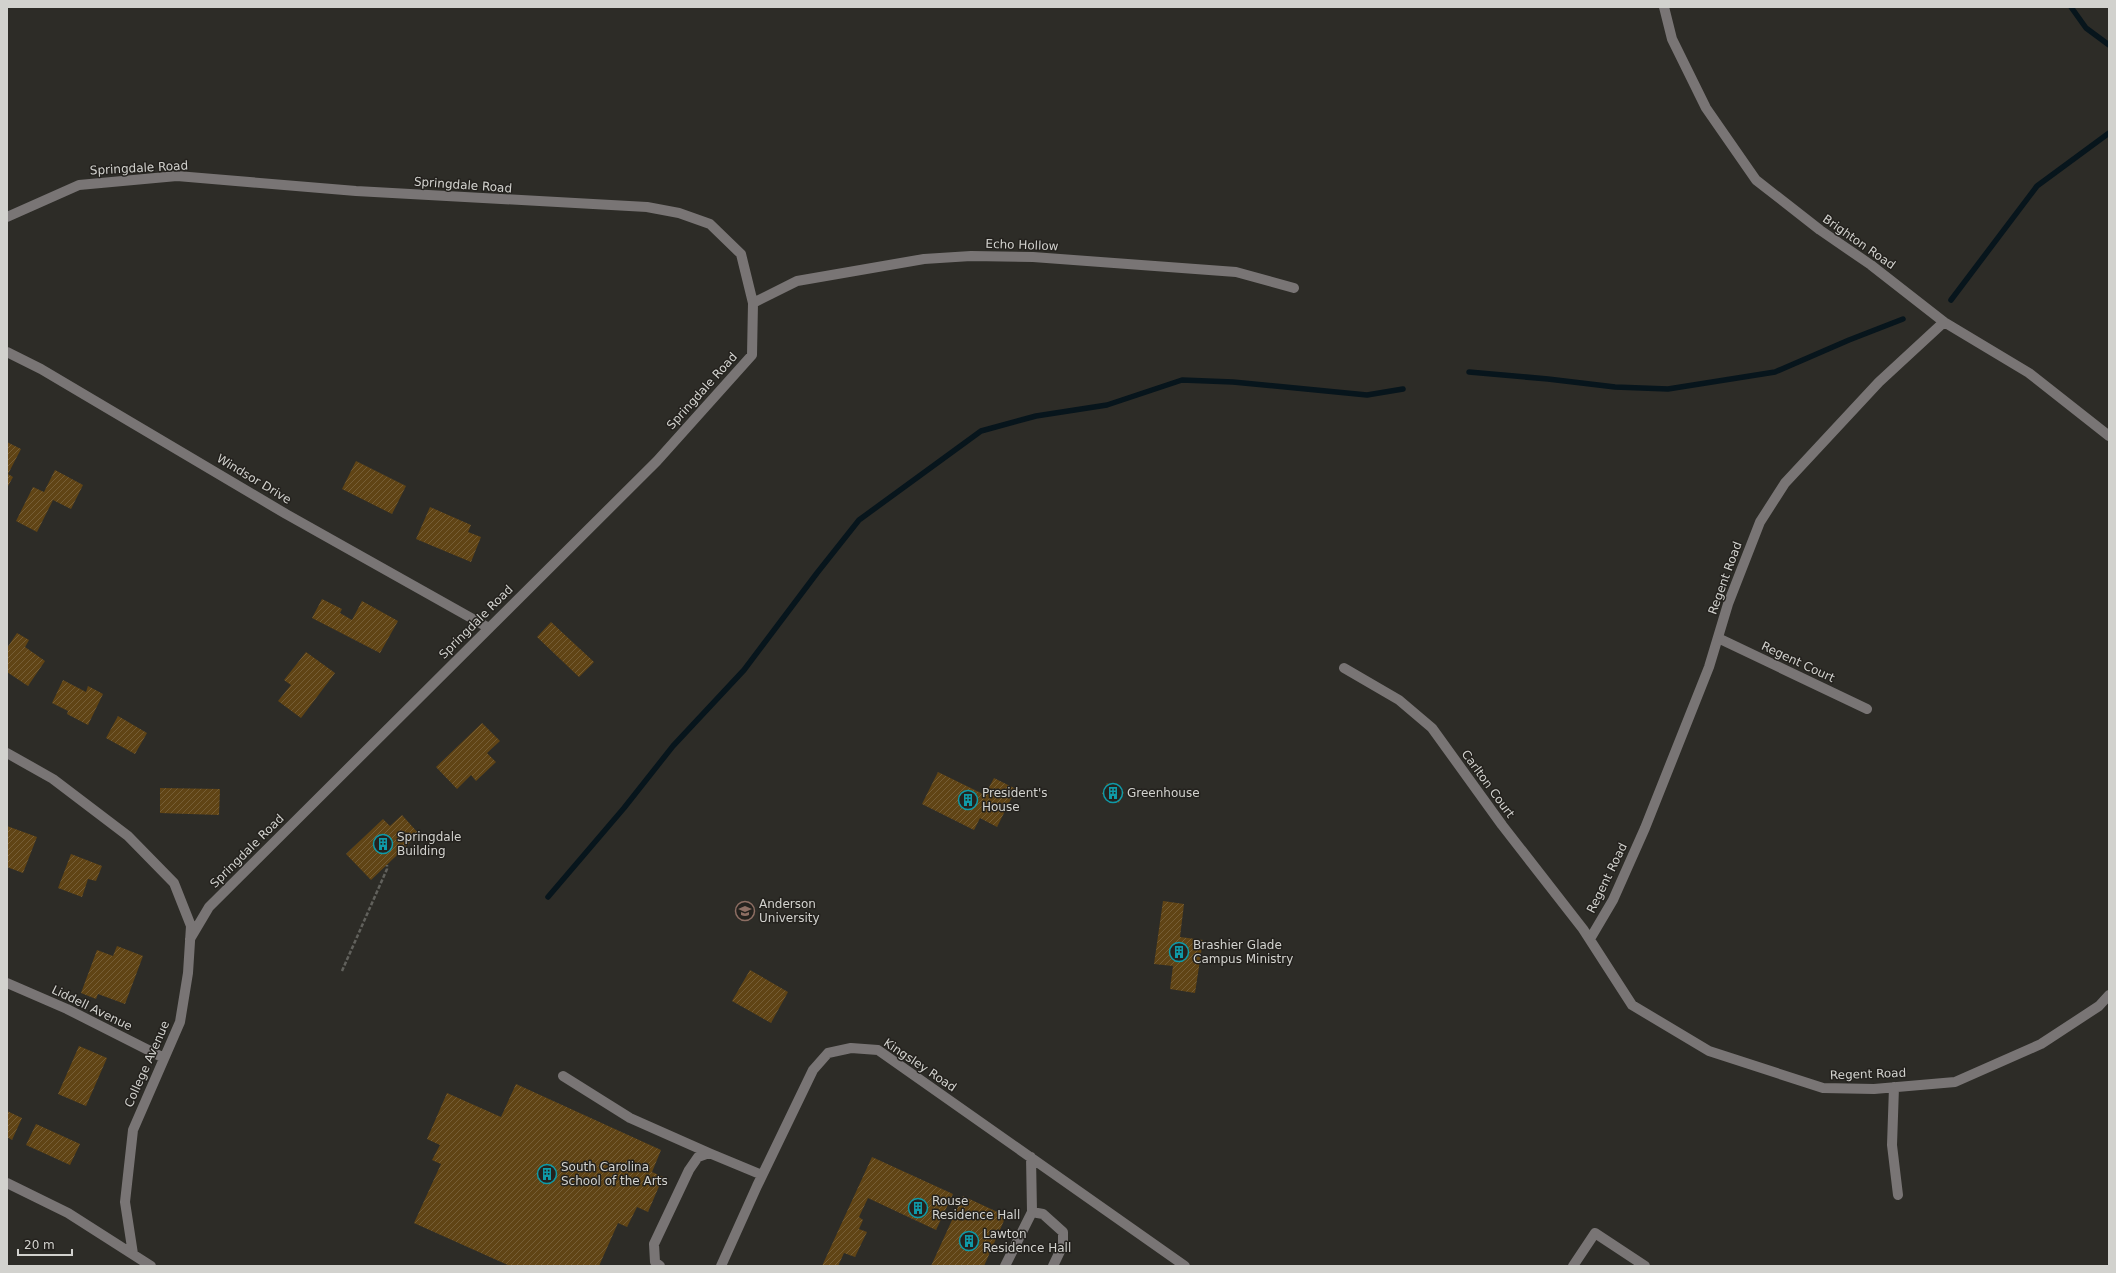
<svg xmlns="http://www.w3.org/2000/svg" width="2116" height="1273" font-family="'DejaVu Sans',sans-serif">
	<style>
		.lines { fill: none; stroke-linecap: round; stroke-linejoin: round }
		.stream { stroke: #07151c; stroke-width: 5.5 }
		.building { fill: url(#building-hatch) }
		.path { stroke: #61615c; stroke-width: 2.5; stroke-dasharray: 4 2; stroke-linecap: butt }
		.minor { stroke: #797575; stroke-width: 10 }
		.labels { text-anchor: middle; stroke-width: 3; stroke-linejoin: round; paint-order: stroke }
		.street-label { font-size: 12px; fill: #d2d2ce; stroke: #24221e }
		.poi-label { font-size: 12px; fill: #d2d2ce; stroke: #24221e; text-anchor: start }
	</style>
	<defs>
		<pattern id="building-hatch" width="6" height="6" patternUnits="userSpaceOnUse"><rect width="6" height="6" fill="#604415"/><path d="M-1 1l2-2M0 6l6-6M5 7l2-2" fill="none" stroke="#765e36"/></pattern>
	</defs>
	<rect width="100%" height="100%" fill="#2d2c27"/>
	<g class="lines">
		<path class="stream" d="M2071,7L2086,28L2109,45
			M1951,300L2037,186L2109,133
			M1469,372L1548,379L1615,387L1668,389L1775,372L1849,340L1903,319
			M548,897L624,808L673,746L744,670L817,573L859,520L981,431L1036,416L1107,405L1182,380L1233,382L1367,395L1403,389"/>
	</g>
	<path class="building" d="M7,442L21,449L8,474L13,477L7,488Z
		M356,461L406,486L392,514L342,489Z
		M55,470L83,485L71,509L53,500L37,532L16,521L33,487L44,492Z
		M430,507L471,525L468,532L481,537L471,562L416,539Z
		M322,599L342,609L340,613L352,620L362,601L398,621L380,653L312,618Z
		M551,622L594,662L579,677L537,637Z
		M17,633L29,640L25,647L45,661L28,686L7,672V648Z
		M306,652L335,673L301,718L278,701L291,685L284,680Z
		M63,680L86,692L88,686L103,694L88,725L67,714L68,711L52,703Z
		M118,716L147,733L135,754L106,738Z
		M482,723L500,741L487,753L496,762L476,781L471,775L457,789L436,767Z
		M938,772L985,795L994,778L1016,789L997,827L980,818L974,830L922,804Z
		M1107,783L1124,792L1119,803L1102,794Z
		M160,788L220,789L219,815L160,813Z
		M402,815L419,834L371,880L346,854L383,819L390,826Z
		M7,826L37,837L23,873L7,867Z
		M71,854L102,866L96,881L88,879L82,897L58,888Z
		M1163,901L1184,904L1180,937L1203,940L1195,993L1170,989L1173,966L1154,964Z
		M117,946L143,956L125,1004L98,994L96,999L81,993L97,950L113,956Z
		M750,970L788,992L771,1023L732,1001Z
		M79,1046L107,1058L86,1106L58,1094Z
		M516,1084L661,1150L652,1172L663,1177L648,1212L637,1207L627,1227L618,1223L599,1266H510L414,1223L441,1164L432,1160L440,1145L427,1139L447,1093L501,1117Z
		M7,1111L22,1118L12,1140L7,1137Z
		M36,1124L80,1144L70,1165L26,1145Z
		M872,1157L953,1194L936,1230L868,1198L859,1217L863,1220L859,1229L867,1232L855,1257L844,1253L838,1266H822Z
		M963,1196L1006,1216L984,1266H931Z"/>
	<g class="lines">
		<path class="path" d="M342,971L387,869V865"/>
		<path class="minor" d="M1664,7L1672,39L1706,108L1756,180L1820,230L1871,265L1944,322L2029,373L2109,436
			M7,217L79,185L177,176L356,191L647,207L679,213L710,224L741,254L753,303L752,355L657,461L209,907L190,939
			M753,303L797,281L924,259L971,256L1033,257L1236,272L1294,288
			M7,352L41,369L286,514L489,628
			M1718,638L1867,709
			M1344,668L1399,700L1432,728L1502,825L1583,929L1632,1005L1709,1051L1823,1088L1874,1089L1955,1082L2041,1044L2099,1006L2109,995
			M7,753L53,779L128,836L174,883L191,926L188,973L180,1022L133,1130L125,1202L133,1254
			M1590,939L1613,900L1645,828L1709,667L1728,604L1760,522L1785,483L1879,382L1944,322
			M7,983L67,1009L164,1058
			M563,1076L630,1118L709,1153
			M1894,1087L1892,1145L1898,1195
			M7,1183L68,1213L151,1266
			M1032,1212L1043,1214L1063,1232V1245L1053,1266
			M660,1266L655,1262L654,1244L689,1170L698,1157L709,1153L762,1175
			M721,1266L757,1186L813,1070L828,1053L851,1048L878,1050L1185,1266
			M1005,1266L1032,1212L1031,1157
			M1573,1266L1595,1233L1645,1266"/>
	</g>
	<defs>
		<symbol id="building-ring" viewBox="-11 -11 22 22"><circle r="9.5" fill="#24221e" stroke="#0f9aa8" stroke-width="1.5"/><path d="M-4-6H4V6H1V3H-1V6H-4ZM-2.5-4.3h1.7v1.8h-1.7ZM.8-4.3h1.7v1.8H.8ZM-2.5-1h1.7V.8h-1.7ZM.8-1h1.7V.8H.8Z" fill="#0f9aa8"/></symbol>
		<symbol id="university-ring" viewBox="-11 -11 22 22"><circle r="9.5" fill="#24221e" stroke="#8d6e63" stroke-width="1.5"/><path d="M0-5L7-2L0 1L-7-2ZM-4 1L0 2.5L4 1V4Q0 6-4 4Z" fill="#8d6e63"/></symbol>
	</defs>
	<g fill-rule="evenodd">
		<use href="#building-ring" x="1102" y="782" width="22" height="22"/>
		<use href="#building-ring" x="957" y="789" width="22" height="22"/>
		<use href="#building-ring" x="372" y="833" width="22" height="22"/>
		<use href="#university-ring" x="734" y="900" width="22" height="22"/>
		<use href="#building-ring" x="1168" y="941" width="22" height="22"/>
		<use href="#building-ring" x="536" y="1163" width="22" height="22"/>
		<use href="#building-ring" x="907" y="1197" width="22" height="22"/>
		<use href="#building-ring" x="958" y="1230" width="22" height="22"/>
	</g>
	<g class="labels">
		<g class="street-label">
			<text transform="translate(139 168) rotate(-3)" y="4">Springdale Road</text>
			<text transform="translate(463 185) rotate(4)" y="4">Springdale Road</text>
			<text transform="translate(1859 242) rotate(35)" y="4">Brighton Road</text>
			<text transform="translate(1022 245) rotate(2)" y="4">Echo Hollow</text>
			<text transform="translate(702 391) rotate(-48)" y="4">Springdale Road</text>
			<text transform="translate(254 479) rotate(31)" y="4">Windsor Drive</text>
			<text transform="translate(1725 578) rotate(-70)" y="4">Regent Road</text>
			<text transform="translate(476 622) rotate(-45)" y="4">Springdale Road</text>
			<text transform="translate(1798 662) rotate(25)" y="4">Regent Court</text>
			<text transform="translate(1488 784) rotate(54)" y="4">Carlton Court</text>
			<text transform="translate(247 851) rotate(-45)" y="4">Springdale Road</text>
			<text transform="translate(1607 878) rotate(-64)" y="4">Regent Road</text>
			<text transform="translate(92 1008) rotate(26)" y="4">Liddell Avenue</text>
			<text transform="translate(147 1064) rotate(-66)" y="4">College Avenue</text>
			<text transform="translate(920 1065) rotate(34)" y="4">Kingsley Road</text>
			<text transform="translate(1868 1074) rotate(-2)" y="4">Regent Road</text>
		</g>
		<g class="poi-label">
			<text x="982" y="797">President's<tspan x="982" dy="14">House</tspan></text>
			<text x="1127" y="797">Greenhouse</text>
			<text x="397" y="841">Springdale<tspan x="397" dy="14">Building</tspan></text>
			<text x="759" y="908">Anderson<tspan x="759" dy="14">University</tspan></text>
			<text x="1193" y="949">Brashier Glade<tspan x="1193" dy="14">Campus Ministry</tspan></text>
			<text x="561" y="1171">South Carolina<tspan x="561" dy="14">School of the Arts</tspan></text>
			<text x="932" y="1205">Rouse<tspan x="932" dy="14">Residence Hall</tspan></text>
			<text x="983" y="1238">Lawton<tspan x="983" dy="14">Residence Hall</tspan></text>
		</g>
	</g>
	<rect width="2116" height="1273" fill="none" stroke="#d2d2ce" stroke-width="16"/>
	<path d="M18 1249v6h54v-6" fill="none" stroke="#d2d2ce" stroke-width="2"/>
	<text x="24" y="1249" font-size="12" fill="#d2d2ce" stroke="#24221e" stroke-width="3" paint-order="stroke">20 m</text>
</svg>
